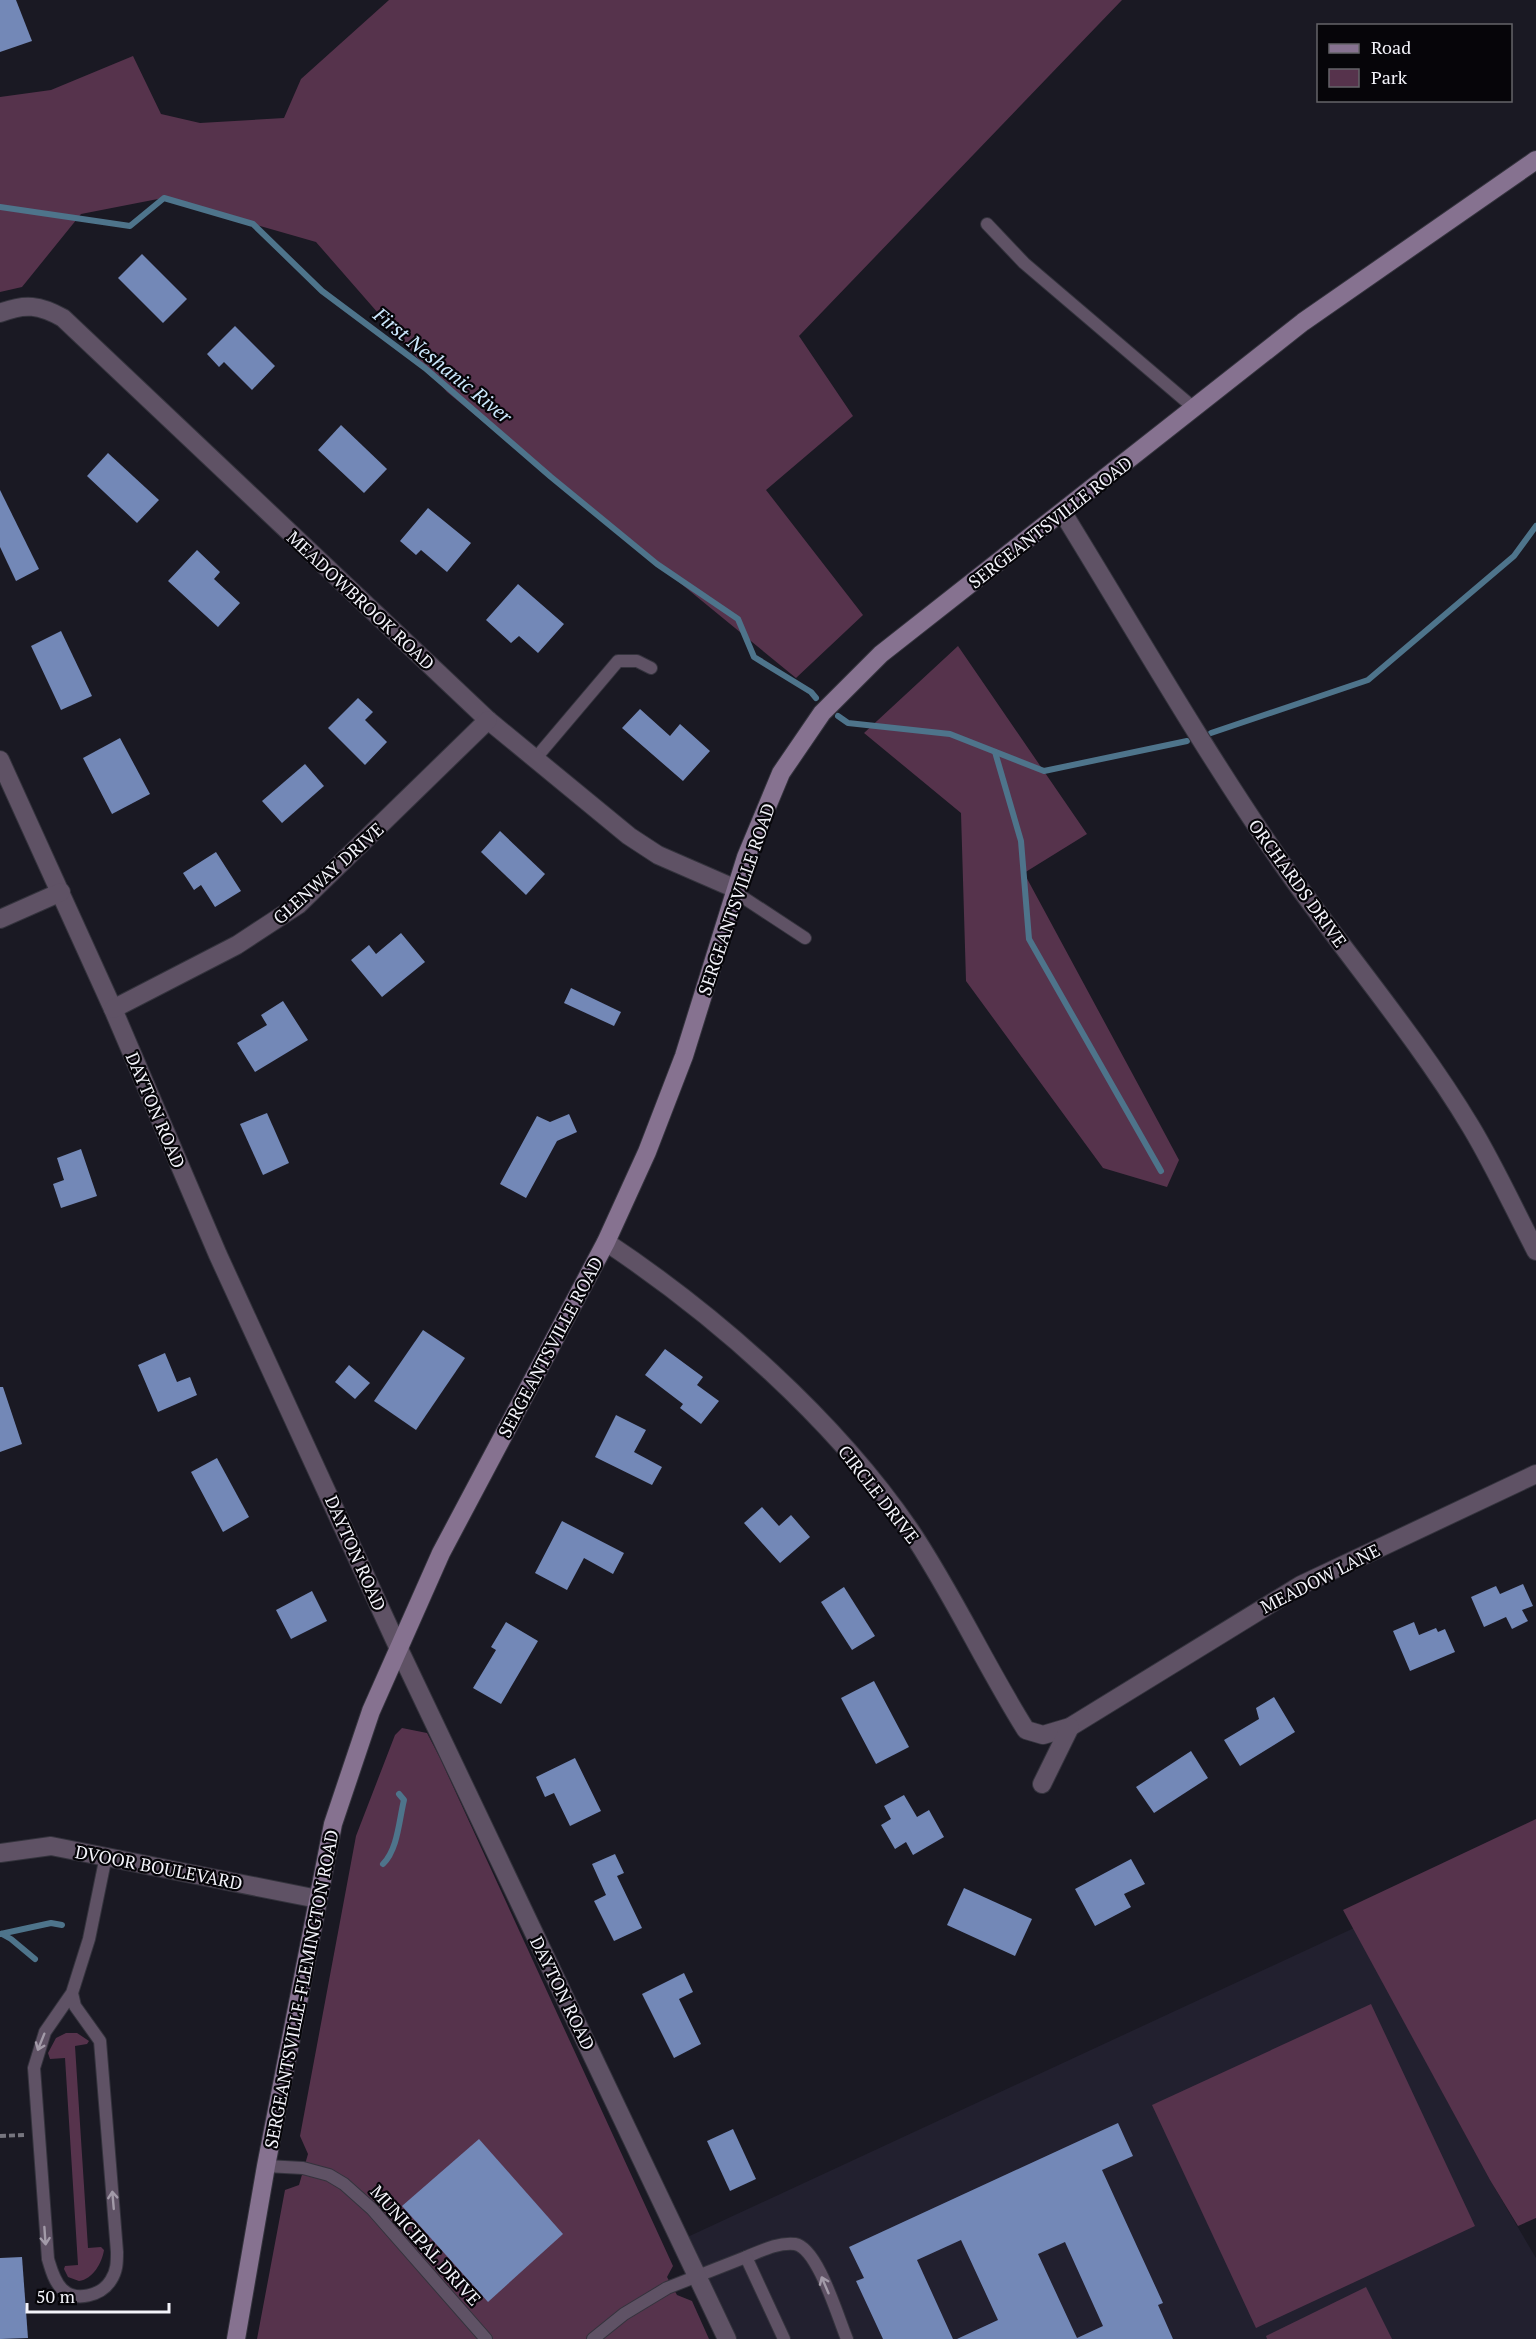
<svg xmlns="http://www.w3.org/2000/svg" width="1536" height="2339" font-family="'PT Serif',serif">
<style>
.built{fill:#22202f}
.green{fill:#56334c}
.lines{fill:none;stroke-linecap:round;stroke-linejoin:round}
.stream{stroke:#4e748b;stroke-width:6}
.building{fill:#7388b7;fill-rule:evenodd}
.lane-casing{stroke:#34333d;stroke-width:14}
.street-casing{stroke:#34333d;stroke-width:20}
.secondary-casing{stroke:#34333d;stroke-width:20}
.path{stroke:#76757e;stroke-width:4;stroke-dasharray:6 3;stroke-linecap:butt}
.lane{stroke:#5f5265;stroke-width:12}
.street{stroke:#5f5265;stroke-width:18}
.secondary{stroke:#867290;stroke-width:18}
.oneway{stroke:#a29aa8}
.labels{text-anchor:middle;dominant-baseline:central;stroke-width:4.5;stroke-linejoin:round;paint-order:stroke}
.street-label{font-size:18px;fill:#f3f3fa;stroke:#060509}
.water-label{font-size:20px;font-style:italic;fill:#cbe7fc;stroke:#060509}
</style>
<rect width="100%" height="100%" fill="#1a1923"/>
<polygon class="built" points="1354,1928 1490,2180 1536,2258 1536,2339 727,2339 681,2240"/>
<g class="green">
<polygon points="389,0 1122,0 799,336 853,416 766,490 863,615 796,678 447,392 316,242 163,198 81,214 22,287 0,292 0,97 51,90 133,56 161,114 200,123 284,118 301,79"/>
<polygon points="958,646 1087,834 1024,873 1179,1160 1167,1187 1103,1168 966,981 961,813 864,733"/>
<polygon points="402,1728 427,1733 440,1758 673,2266 667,2277 677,2295 692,2301 709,2339 257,2339 285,2190 299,2185 308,2154 300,2136 356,1836 395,1735"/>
<polygon points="1536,1819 1536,2218 1518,2226 1490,2180 1343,1910"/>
<polygon points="1371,2004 1475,2226 1256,2328 1152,2105"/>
<path d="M66 2033H77L89 2041 87 2044 75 2046 88 2248 101 2247 104 2250C102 2263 93 2279 79 2281L68 2277 64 2269 65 2266 78 2265 65 2058 50 2059 48 2053 56 2038Z"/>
<polygon points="1366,2287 1392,2339 1267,2339 1266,2336"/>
</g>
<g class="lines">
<g class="stream">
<polyline points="0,207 130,226 164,198 253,224 322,291 425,368 551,477 657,564 738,619 754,657 811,692 816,698"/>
<polyline points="838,716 848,723 950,734 1044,771 1187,741"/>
<polyline points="1211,733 1368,680 1514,556 1536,526"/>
<polyline points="995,752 1021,841 1029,939 1161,1171"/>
<path d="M383 1864C398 1849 399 1820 404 1800L399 1794"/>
<polyline points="0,1934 51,1923 62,1925"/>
<polyline points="2,1934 11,1939 35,1959"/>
</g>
</g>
<g class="building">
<polygon points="0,0 16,0 32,41 0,52"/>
<polygon points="142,254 187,299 163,323 118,278"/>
<polygon points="235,326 275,366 252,390 224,362 219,367 207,354"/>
<polygon points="341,425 387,469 364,493 318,450"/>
<polygon points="108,453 159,500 137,523 87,476"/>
<polygon points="0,490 39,569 16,581 0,547"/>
<polygon points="428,508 471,543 447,572 421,550 416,555 400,541"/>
<polygon points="197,550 220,572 214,579 240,603 218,627 168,581"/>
<polygon points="518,584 564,624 538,653 519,636 511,643 486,620"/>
<polygon points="61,631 92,696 61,710 31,646"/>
<polygon points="358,698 373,712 365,720 387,742 365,765 328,728"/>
<polygon points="640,709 670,736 680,724 710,751 683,781 622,728"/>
<polygon points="120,738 150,794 112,814 83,758"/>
<polygon points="305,764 324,786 282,823 262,801"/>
<polygon points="500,831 545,874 526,895 481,852"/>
<polygon points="216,852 241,891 215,907 201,885 194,890 183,873"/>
<polygon points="401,933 425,962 382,997 351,960 369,945 376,954"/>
<polygon points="571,988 621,1012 614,1026 564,1003"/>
<polygon points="283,1001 308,1040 255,1072 237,1043 267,1025 261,1015"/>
<polygon points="267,1113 289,1163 263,1175 240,1124"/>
<polygon points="569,1114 577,1132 557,1141 526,1198 500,1184 537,1116 550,1122"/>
<polygon points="81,1149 97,1196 61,1208 53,1184 64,1180 57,1158"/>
<polygon points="423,1330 465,1358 416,1430 374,1401"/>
<polygon points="665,1349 703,1377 697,1385 719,1401 701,1424 680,1408 683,1404 645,1375"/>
<polygon points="165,1353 177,1382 190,1377 197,1395 158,1412 138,1365"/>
<polygon points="349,1365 370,1383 355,1399 335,1382"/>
<polygon points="0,1387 3,1387 22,1444 0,1452"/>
<polygon points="616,1415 646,1430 634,1452 662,1467 652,1485 595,1457"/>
<polygon points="217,1458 249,1517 223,1532 191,1472"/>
<polygon points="762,1507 779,1526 791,1515 810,1537 780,1563 744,1523"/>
<polygon points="562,1521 624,1553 613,1574 584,1558 567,1590 535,1573"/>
<polygon points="1523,1584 1533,1606 1522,1610 1528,1621 1512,1629 1506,1617 1484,1627 1471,1597 1496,1586 1500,1594"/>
<polygon points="844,1587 875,1636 852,1650 821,1602"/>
<polygon points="312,1591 327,1621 291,1639 276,1610"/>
<polygon points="506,1622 538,1641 501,1704 473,1688 496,1650 491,1647"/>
<polygon points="1414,1622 1419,1635 1436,1628 1438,1632 1445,1629 1455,1652 1410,1671 1393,1631"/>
<polygon points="874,1681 909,1747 876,1764 841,1698"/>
<polygon points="1274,1697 1295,1732 1240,1766 1224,1740 1259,1719 1256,1708"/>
<polygon points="1191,1751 1208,1778 1154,1813 1136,1787"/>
<polygon points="575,1758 601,1811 570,1826 554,1793 545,1797 536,1777"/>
<polygon points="904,1795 917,1817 929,1810 944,1837 913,1855 906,1842 895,1849 881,1825 891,1819 884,1806"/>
<polygon points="615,1854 624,1873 617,1876 642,1928 614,1941 594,1901 606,1895 592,1864"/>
<polygon points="1131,1859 1145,1884 1124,1894 1131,1907 1095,1926 1075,1889"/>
<polygon points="964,1888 1032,1919 1015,1956 947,1925"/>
<polygon points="684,1973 693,1992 679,1999 701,2044 674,2058 642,1994"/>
<path d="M1118 2123 1133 2156 1102 2170 1163 2303 1158 2305 1173 2339H957L998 2320 961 2240 917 2260 953 2339H883L856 2281 864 2278 849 2247ZM1065 2242 1103 2326 1077 2338 1038 2254Z"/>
<polygon points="733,2129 756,2179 730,2191 707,2141"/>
<polygon points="479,2139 563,2234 488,2302 402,2206"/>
<polygon points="22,2257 28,2338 0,2339 0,2258"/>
</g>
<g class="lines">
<defs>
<g id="lane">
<polyline points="987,224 1024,263 1194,408"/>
<polyline points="535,759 618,661 637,661 651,668"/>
<polyline points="735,892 805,938"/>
<path d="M72 1993 75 2006 100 2041 117 2252C117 2262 117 2271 111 2280 102 2295 76 2303 62 2289 54 2281 51 2269 48 2259L34 2068 45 2032 72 1993 89 1939 106 1856"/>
<polyline points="266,2166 303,2168 329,2175 344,2184 372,2209 486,2339"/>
<path d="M746 2257C761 2251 778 2242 795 2244 818 2248 838 2318 847 2339"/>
<polyline points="593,2339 624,2314 667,2288 746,2257 784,2339"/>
</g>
<g id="street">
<path d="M0 313C25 303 40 305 63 318L488 720 629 836 658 855 736 889"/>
<path d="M1063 513C1135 630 1203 749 1281 862 1343 951 1415 1034 1471 1127 1495 1167 1514 1209 1536 1251"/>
<polyline points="0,760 113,1009 218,1255 398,1647 727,2339"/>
<polyline points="0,919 61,892"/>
<polyline points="113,1009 237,945 298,905 488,720"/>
<path d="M606 1242C717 1316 834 1419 910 1530 953 1594 985 1665 1026 1730L1043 1735 1070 1727 1301 1585 1536 1474"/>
<polyline points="1042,1784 1070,1727"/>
<polyline points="0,1853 51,1846 318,1899"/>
</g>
<polyline id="secondary" points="236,2339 266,2166 333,1824 371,1711 441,1553 606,1242 647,1152 684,1056 746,857 781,773 822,713 881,654 1303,322 1536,160"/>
</defs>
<use href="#lane" class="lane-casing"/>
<use href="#street" class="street-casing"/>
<use href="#secondary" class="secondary-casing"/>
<polyline class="path" points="0,2136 24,2135"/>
<use href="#lane" class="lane"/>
<use href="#street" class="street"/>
<use href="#secondary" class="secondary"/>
</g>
<defs><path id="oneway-shaft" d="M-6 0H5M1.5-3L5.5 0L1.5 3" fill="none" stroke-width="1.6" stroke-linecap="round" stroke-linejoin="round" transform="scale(1.5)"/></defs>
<g class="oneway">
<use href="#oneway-shaft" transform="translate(41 2042) rotate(112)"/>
<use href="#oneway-shaft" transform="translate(113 2200) rotate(-95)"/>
<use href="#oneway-shaft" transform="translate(45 2236) rotate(86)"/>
<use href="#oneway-shaft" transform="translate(825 2285) rotate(-113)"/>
</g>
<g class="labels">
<g class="street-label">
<text transform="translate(1050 522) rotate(-38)">SERGEANTSVILLE ROAD</text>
<text transform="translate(361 600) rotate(43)">MEADOWBROOK ROAD</text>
<text transform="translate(328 873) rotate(-42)">GLENWAY DRIVE</text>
<text transform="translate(1298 883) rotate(54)">ORCHARDS DRIVE</text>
<text transform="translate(736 899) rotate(-71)">SERGEANTSVILLE ROAD</text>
<text transform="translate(156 1110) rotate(67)">DAYTON ROAD</text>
<text transform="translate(550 1347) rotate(-62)">SERGEANTSVILLE ROAD</text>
<text transform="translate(879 1494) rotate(52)">CIRCLE DRIVE</text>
<text transform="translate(356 1553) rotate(66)">DAYTON ROAD</text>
<text transform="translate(1320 1578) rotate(-27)">MEADOW LANE</text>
<text transform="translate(159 1867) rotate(11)">DVOOR BOULEVARD</text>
<text transform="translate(301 1989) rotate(-79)">SERGEANTSVILLE-FLEMINGTON ROAD</text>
<text transform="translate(563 1993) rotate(64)">DAYTON ROAD</text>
<text transform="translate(426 2245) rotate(48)">MUNICIPAL DRIVE</text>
</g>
<g class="water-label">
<text transform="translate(443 365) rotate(39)">First Neshanic River</text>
</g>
</g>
<rect x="1317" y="24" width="195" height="78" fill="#060509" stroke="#656469" stroke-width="1.5"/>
<rect x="1329" y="44" width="30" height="9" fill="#867290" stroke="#656469" stroke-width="1.5"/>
<text x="1371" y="54" font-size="18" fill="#f3f3fa">Road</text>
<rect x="1329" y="69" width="30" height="18" fill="#56334c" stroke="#656469" stroke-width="1.5"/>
<text x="1371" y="84" font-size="18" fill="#f3f3fa">Park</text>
<path d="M27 2303v9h142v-9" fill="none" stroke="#f3f3fa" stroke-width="3"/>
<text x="36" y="2303" font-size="18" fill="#f3f3fa" stroke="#060509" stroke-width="4.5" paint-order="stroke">50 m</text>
</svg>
